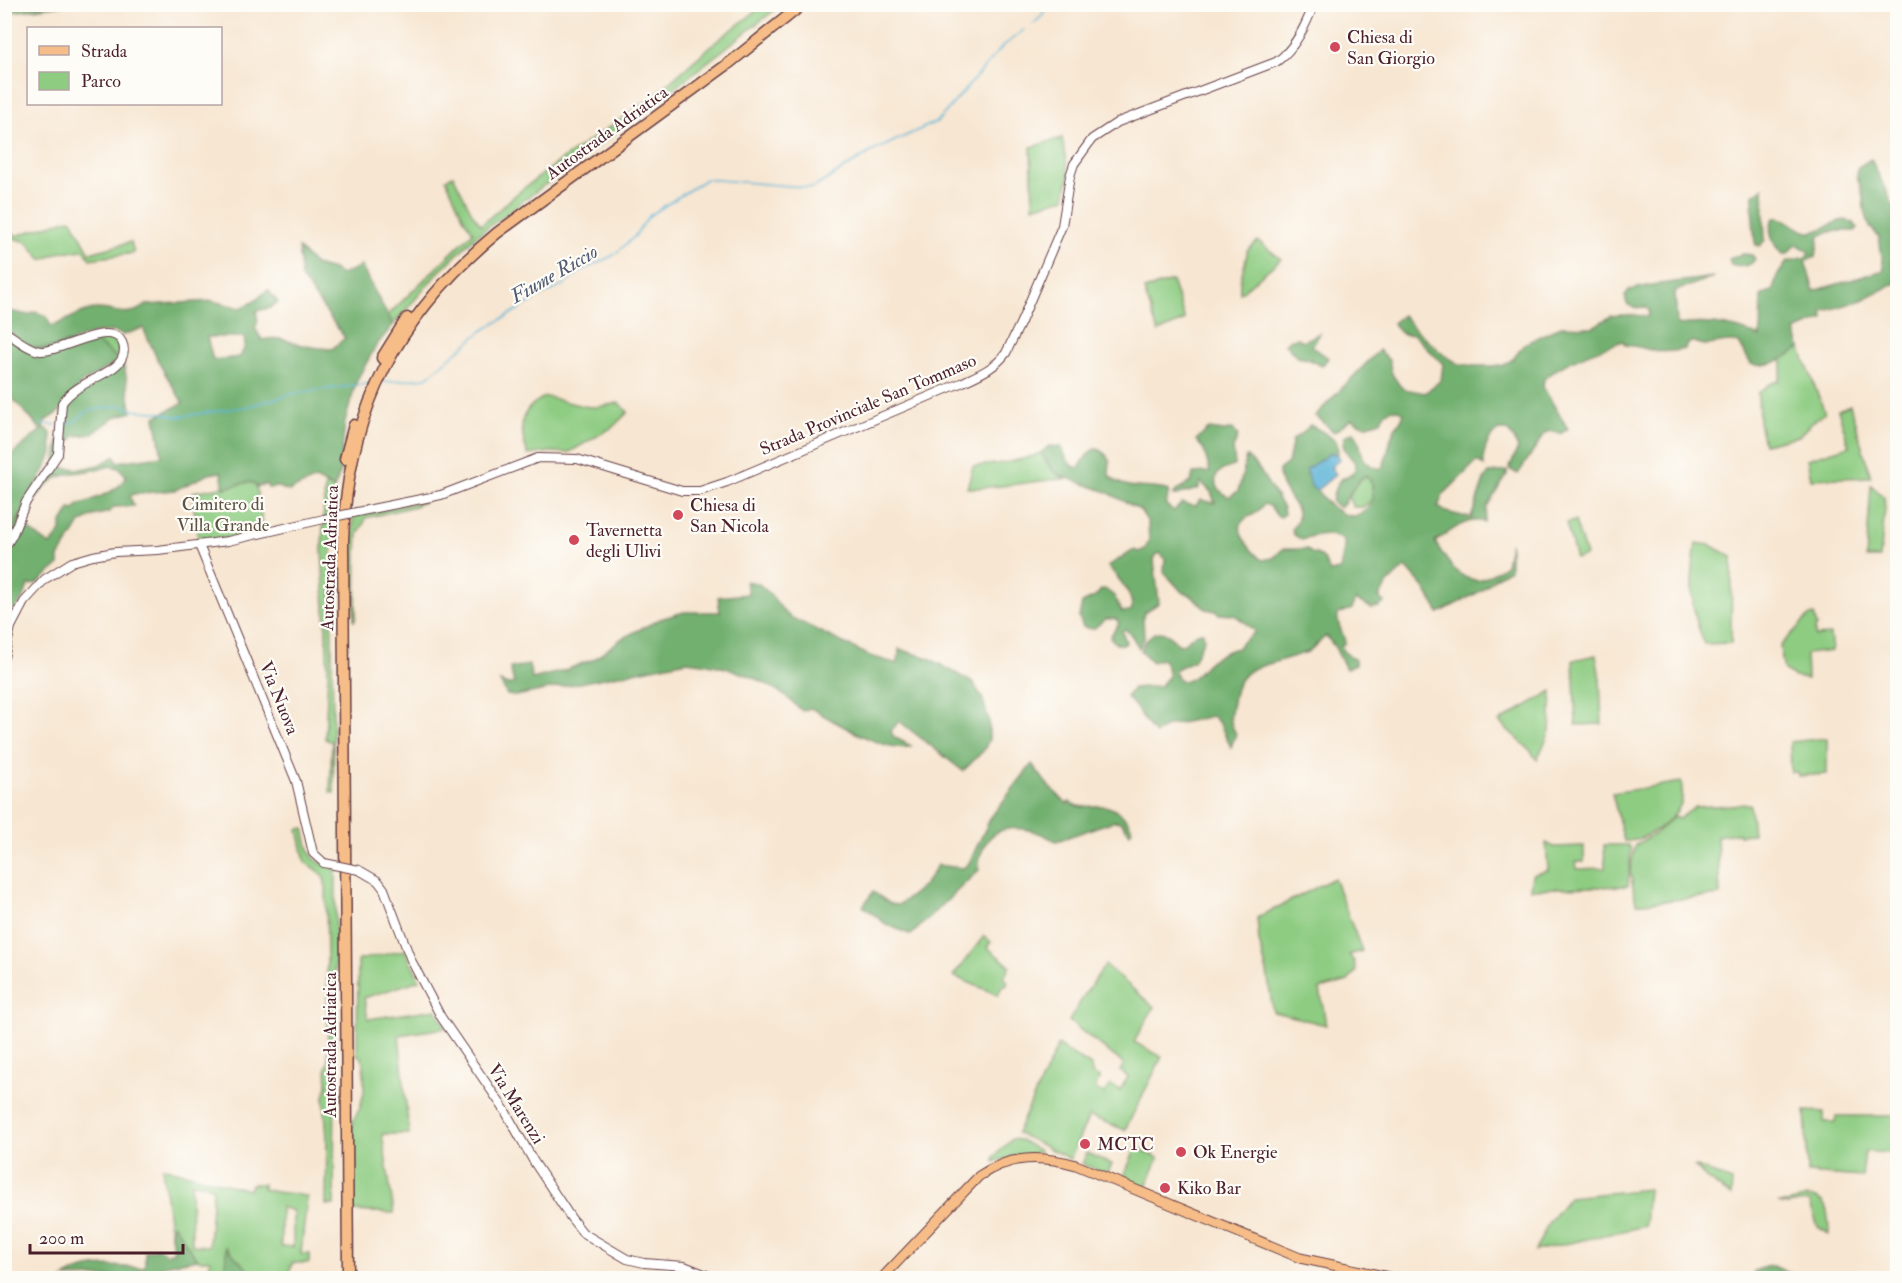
<svg xmlns="http://www.w3.org/2000/svg" width="1902" height="1283" font-family="'IM FELL Double Pica',serif">
<style>
.green{fill:#8ecc82;stroke:#6c7656;stroke-width:1.5;fill-rule:evenodd}
.forest{fill:#72b070;stroke:#5e684e;stroke-width:1.5;fill-rule:evenodd}
.water{fill:#5ab3d7;stroke:#526981;stroke-width:1.5}
.lines{fill:none;stroke-linecap:round;stroke-linejoin:round}
.stream{stroke:#5ab3d7;stroke-width:1.5}
.minor-casing{stroke:#643d44;stroke-width:10}
.major-casing{stroke:#643d44;stroke-width:11}
.highway-casing{stroke:#643d44;stroke-width:13}
.minor{stroke:#fff;stroke-width:8}
.major{stroke:#f7bd88;stroke-width:9}
.highway{stroke:#f7bd88;stroke-width:10}
.minor-bridge-casing{stroke:#643d44;stroke-width:10;stroke-linecap:butt}
.minor-bridge{stroke:#fff;stroke-width:8}
.poi-dot{fill:#d1495b;stroke:#fdfcf7;stroke-width:2}
.labels{text-anchor:middle;dominant-baseline:central;stroke-width:4.5;stroke-linejoin:round;paint-order:stroke}
.poi-label{font-size:18px;fill:#4a1f2b;stroke:#fdfcf7;text-anchor:start}
.street-label{font-size:18px;fill:#4a1f2b;stroke:#fdfcf7}
.park-label{font-size:18px;fill:#5e5345;stroke:#fdfcf7}
.water-label{font-size:20px;font-style:italic;fill:#505a70;stroke:#fdfcf7}
</style>
<rect width="100%" height="100%" fill="#fdfcf7"/>
<filter id="ink" filterUnits="userSpaceOnUse"><feTurbulence type="fractalNoise" baseFrequency=".0167" numOctaves="2"/><feDisplacementMap in="SourceGraphic" scale="12" xChannelSelector="R" yChannelSelector="G"/><feConvolveMatrix kernelMatrix="1 2 1 2 8 2 1 2 1" color-interpolation-filters="sRGB"/></filter>
<filter id="wash" filterUnits="userSpaceOnUse"><feTurbulence type="fractalNoise" baseFrequency=".008" numOctaves="4" result="noise"/><feDisplacementMap in="SourceGraphic" scale="24" xChannelSelector="R" yChannelSelector="G"/><feGaussianBlur stdDeviation="1.35" result="paint"/><feColorMatrix in="noise" values="0 0 0 0 0 0 0 0 0 0 0 0 0 0 0 0 0 1.4 0 .05"/><feComposite in="paint" operator="in"/></filter>
<g filter="url(#wash)">
<rect width="100%" height="100%" fill="#f7e6d1"/>
<g class="green">
<polygon points="764,5 781,5 660,99 475,237 437,274 393,325 388,315 473,232 464,219 446,179 453,175 472,213 481,225 520,191 564,158 653,97 713,44"/>
<polygon points="1062,138 1069,176 1065,198 1033,207 1031,147"/>
<polygon points="69,219 72,220 90,253 131,242 134,253 90,259 84,250 61,252 42,260 27,242 9,237 5,232 5,221 13,235 18,235"/>
<path d="M1258 241 1281 259 1240 293C1238 274 1247 266 1247 251Z"/>
<polygon points="1172,281 1185,320 1158,332 1144,290"/>
<path d="M105 337C117 339 121 346 117 358L93 339Z"/>
<polygon points="1800,347 1825,413 1811,423 1799,436 1764,444 1759,422 1758,393 1770,384 1779,381 1782,370 1782,358 1791,354"/>
<path d="M545 397C561 399 578 407 594 407 602 407 611 404 619 403L628 412 613 427 568 453 551 452 528 455C519 429 517 410 545 397Z"/>
<polygon points="1850,405 1871,477 1811,479 1807,459 1849,446 1838,410"/>
<path d="M1041 453 1054 472 1066 479C1032 480 1000 489 967 488L973 466C997 464 1019 462 1041 453Z"/>
<path d="M1366 475 1372 484 1373 499 1363 507H1353L1349 499C1351 488 1358 481 1366 475Z"/>
<polygon points="249,482 256,484 264,531 199,544 192,492"/>
<polygon points="325,485 334,489 331,582 334,793 330,792 332,742 325,739 328,672 322,548"/>
<polygon points="1871,485 1884,497 1885,509 1880,558 1866,558"/>
<polygon points="430,499 415,506 365,518 365,521 358,534 357,550 356,616 354,622 353,516"/>
<polygon points="1575,521 1586,556 1576,559 1566,523"/>
<path d="M1696 543 1710 545 1732 557 1731 643 1704 644C1689 604 1690 585 1696 543Z"/>
<polygon points="1814,615 1817,626 1815,629 1815,636 1830,635 1832,651 1806,654 1807,679 1795,677 1784,671 1780,646 1808,617"/>
<polygon points="1596,655 1600,679 1602,724 1576,725 1573,660"/>
<polygon points="1552,691 1550,731 1537,760 1531,751 1499,722"/>
<polygon points="1827,738 1827,774 1798,776 1797,772 1791,772 1790,742"/>
<path d="M1681 782C1682 790 1684 799 1680 806 1672 822 1642 843 1624 841L1612 793Z"/>
<polygon points="1750,804 1753,834 1739,835 1739,833 1717,836 1720,895 1636,904 1630,871 1635,845 1653,835 1675,816 1679,819 1695,807"/>
<path d="M304 828C310 855 308 860 336 869L334 1205H326L327 1138 324 1097 327 1085 326 1068 328 1062V1038L326 887 323 875 305 862 298 829Z"/>
<polygon points="1546,843 1554,847 1584,846 1584,862 1576,862 1577,869 1605,868 1604,845 1628,845 1631,849 1628,886 1530,889 1532,875 1548,870"/>
<polygon points="1334,878 1362,951 1349,955 1354,961 1356,971 1348,981 1320,989 1326,1025 1273,1012 1267,972 1259,941 1257,918"/>
<polygon points="984,936 991,942 987,947 1010,966 1004,977 1008,982 1006,986 1003,985 998,995 953,976"/>
<polygon points="405,950 420,980 364,998 368,1019 436,1009 446,1028 399,1035 409,1134 382,1134 394,1213 352,1211 352,1122 360,1108 364,1092 364,1074 362,1057 357,1055 358,960"/>
<polygon points="1105,965 1154,1007 1134,1042 1162,1057 1125,1130 1089,1116 1070,1159 1017,1133 1058,1045 1091,1066 1092,1074 1100,1078 1095,1088 1104,1094 1110,1085 1120,1090 1128,1077 1120,1071 1124,1064 1069,1021 1085,994"/>
<polygon points="1805,1111 1824,1112 1824,1122 1835,1122 1836,1116 1897,1116 1897,1154 1865,1151 1862,1177 1808,1173"/>
<polygon points="1012,1139 1021,1140 1040,1151 1039,1153 1018,1155 994,1162 994,1157"/>
<polygon points="1136,1147 1159,1158 1144,1190 1122,1181"/>
<polygon points="1087,1153 1112,1164 1107,1174 1082,1164"/>
<polygon points="1694,1166 1732,1181 1731,1196 1706,1178"/>
<path d="M162 1167 249 1190 251 1184H263V1189C278 1194 292 1192 307 1197L301 1254H309V1263H292L288 1278H256L226 1248 225 1278H208L210 1260H199C187 1251 184 1236 173 1225L171 1236ZM191 1183 205 1184 213 1188 209 1246 192 1245ZM281 1207 293 1211V1247L281 1246Z"/>
<polygon points="1648,1189 1645,1226 1535,1251 1549,1222 1569,1197"/>
<path d="M1807 1197C1830 1196 1828 1217 1829 1234L1818 1227 1809 1201 1788 1205 1778 1203H1787Z"/>
</g>
<g class="forest">
<polygon points="4,5 5,4 62,5 5,13"/>
<path d="M1871 159 1897 214V284H1893L1862 300 1822 312 1824 319 1795 331 1800 347 1799 349C1786 358 1767 369 1751 364L1739 343C1723 338 1709 351 1693 341L1686 345 1685 349C1656 356 1650 347 1625 345L1623 341C1595 351 1566 360 1544 379L1543 387 1568 429 1560 434 1551 431 1546 432 1518 474 1509 469 1518 448 1514 439 1507 430H1498C1486 441 1483 451 1484 466L1477 461 1443 495 1438 507 1446 512 1471 518 1484 480 1489 473 1507 471V475L1487 507 1484 522C1466 516 1449 533 1435 542 1443 555 1457 580 1476 580 1486 580 1498 570 1506 565L1510 543V569L1495 578 1481 591 1439 613 1422 585 1406 567C1394 575 1386 585 1379 597L1385 602 1379 607 1371 608 1356 600 1352 609 1338 614C1336 625 1344 633 1345 643L1341 646 1343 651 1355 660V665L1346 669 1334 646 1326 636 1308 652 1252 669C1239 677 1235 687 1233 702 1230 717 1228 719 1236 734L1231 747 1220 724 1212 716 1167 726 1155 734C1143 722 1138 706 1126 697L1133 688 1160 686 1169 676 1166 664 1162 659 1152 662 1141 651C1144 640 1155 626 1168 635 1173 638 1174 642 1180 645 1190 642 1192 632 1203 632L1204 640 1193 661 1174 670C1183 698 1203 665 1211 660 1220 655 1229 649 1238 648L1241 643 1255 632 1243 621 1234 615 1219 614 1216 611 1206 609 1189 594 1182 592 1164 572 1165 559 1160 553 1156 555 1154 560 1159 603 1144 613 1143 618 1144 638 1139 648 1132 636 1125 629 1122 631 1126 642 1125 644H1116L1110 637 1119 623 1116 619H1106L1093 629 1083 627 1079 617 1082 603 1095 597 1101 590 1105 589 1114 596 1122 612 1130 611 1132 609C1133 593 1118 578 1108 566L1134 550 1139 552 1145 549 1149 541 1148 522 1140 510 1107 492 1059 475 1052 470 1041 453 1049 446 1061 447C1066 456 1067 466 1079 468 1088 452 1097 438 1110 461L1109 475C1125 493 1149 484 1169 491L1166 505 1174 511 1182 503 1195 506 1201 500 1215 503 1211 492 1201 482 1198 489 1173 496 1176 491 1191 482 1193 473 1210 472 1204 450 1196 440 1209 429 1225 431 1233 429 1238 436 1233 449 1235 465C1231 468 1226 468 1221 471 1209 479 1219 492 1229 497L1238 491C1242 479 1244 468 1246 456L1259 469 1283 508 1284 514 1281 517 1277 516 1270 506 1264 504C1261 507 1258 512 1254 514 1249 518 1250 515 1245 519 1231 530 1253 553 1262 560L1273 558 1283 549H1307L1311 553C1323 554 1325 562 1330 572L1340 570C1341 565 1345 544 1344 541 1331 532 1317 533 1302 540L1293 534 1292 529C1293 526 1296 524 1297 521 1304 505 1277 493 1279 470L1288 463 1293 439 1303 433 1310 425 1327 434 1337 443 1338 455 1331 453 1308 469 1314 489 1317 490C1325 503 1349 526 1364 511 1368 508 1370 503 1373 499L1372 484 1366 475C1353 483 1350 497 1340 508L1332 502C1333 494 1335 486 1340 480 1345 476 1354 476 1355 469 1359 457 1337 454 1345 436L1354 432C1366 448 1354 462 1381 469 1389 458 1388 442 1394 430 1398 423 1402 421 1404 413 1393 406 1385 409 1381 421L1365 426 1351 419 1334 432C1327 427 1323 420 1315 416L1379 350 1389 360 1392 374 1400 386 1404 389 1425 393 1441 380 1443 364 1413 334C1401 336 1399 333 1393 323L1403 315 1414 328 1444 355 1459 364 1475 366H1502L1514 358 1524 344 1561 326 1593 327 1611 316 1618 315H1635L1648 317 1649 310 1645 307 1634 308 1627 304 1625 296 1629 290 1652 285 1714 277 1675 291 1677 325C1707 321 1733 324 1760 337L1761 296 1773 290 1777 276 1787 262 1806 257 1809 253 1808 250 1797 245 1794 246 1788 254H1782C1773 245 1766 229 1774 218 1788 216 1796 231 1809 232 1826 233 1843 208 1858 228L1855 231H1833L1819 236 1816 257 1805 261 1814 291 1884 270 1879 237 1870 227 1864 208 1862 192 1857 177 1858 167Z"/>
<polygon points="1763,187 1765,240 1760,246 1756,245 1755,242 1752,209 1754,195"/>
<path d="M298 248 315 265 333 270 341 275 361 266 393 325 376 346 357 380 345 421 340 473 334 489 316 479 289 491 278 487 268 488 266 484 256 487 255 484 249 482 224 488 221 472 209 474 175 490 133 494 130 497 134 506 114 507 109 512 93 516 80 523 59 557V565L36 584 28 585 24 597 14 611 5 592V552L27 504 55 465 63 411 68 399 122 362C129 377 127 395 132 412L115 417 92 434 74 436 66 448 64 460 59 466C79 472 99 467 115 456L117 462 162 456 155 417 183 403 160 365 143 328 123 335C92 320 57 360 27 345 19 341 11 333 5 328V310L28 315 36 312 46 316 51 326C66 323 81 309 96 309 115 308 125 320 146 305L212 301 241 308 253 302 268 290 278 302 270 308 256 311 258 321 255 328 262 340C277 335 292 343 307 346 315 348 323 348 332 349L345 338 300 276 301 273ZM207 337H244L245 346 240 357 213 360ZM110 466 119 468 126 476C121 492 92 499 77 506L74 510 70 509 61 524V532L50 545 23 525C32 503 44 479 68 474 82 471 96 471 110 466Z"/>
<path d="M1743 254 1752 255 1755 259C1751 267 1739 268 1731 265L1729 260 1732 257Z"/>
<polygon points="5,333 31,351 93,339 117,358 114,364 81,383 59,412 45,421 43,429 47,429 51,433 52,453 48,463 5,545 5,460 41,430 5,390"/>
<polygon points="1320,333 1312,346 1328,358 1322,366 1308,359 1297,357 1285,344 1289,340 1297,338 1304,341"/>
<path d="M746 581 759 584 771 595 784 612 792 618 870 656 898 664 899 649 929 658 973 683 982 697 989 721V739L984 750 963 771 899 721 891 731 894 737 911 746C887 755 832 720 811 708L802 711C772 680 729 665 687 661L516 696 507 695 500 682 508 685 514 683 510 668 529 665 532 679 563 671 594 659 621 639 660 619 684 612H720L718 597 748 594Z"/>
<path d="M1032 764 1047 784 1067 804 1069 802C1084 811 1088 804 1103 806 1115 807 1130 820 1132 830L1130 833 1121 822 1114 821 1057 841C1050 839 1045 835 1039 833 1022 827 997 824 986 843 981 852 978 859 979 870L911 935 886 924 863 906 873 892 891 904 898 905C915 894 928 884 937 865L963 868 969 863 991 817Z"/>
<path d="M173 1224C183 1235 187 1249 198 1259L165 1265 159 1270 151 1273 150 1276 64 1278C90 1262 112 1266 142 1268L145 1265V1252L158 1248 167 1254 174 1251 171 1236Z"/>
<polygon points="226,1247 256,1278 225,1278"/>
<polygon points="1773,1266 1796,1276 1811,1278 1753,1277 1754,1271 1765,1267"/>
</g>
<path class="water" d="M1331 453 1338 455 1340 459 1331 467 1336 474 1317 490C1309 488 1307 477 1307 469Z"/>
<g class="lines">
<g class="stream">
<polyline points="1033,24 1039,19 1050,4"/>
<polyline points="384,382 426,378 482,331 541,296 564,285 581,271 614,255 634,237 649,216 706,179 813,188 871,152 938,121 1003,46 1024,30"/>
<polyline points="42,424 56,425"/>
<polyline points="64,425 73,422 88,411 121,405 132,410 163,413 177,417 245,407 296,393 374,383"/>
</g>
</g>
</g>
<g filter="url(#ink)">
<g class="lines">
<defs>
<g id="minor">
<path d="M4 331C15 338 28 349 40 351 61 353 110 319 122 342 125 348 124 355 121 360 112 375 76 382 62 403L58 454 26 502 12 536 4 549"/>
<path d="M357 512 441 495 538 458 577 459 682 491H700L727 482 963 382C980 374 995 368 1006 353L1021 322 1062 226 1070 176 1074 164 1092 139 1118 122 1276 62C1295 49 1306 25 1314 4"/>
<polyline points="199,545 296,781 313,853 324,863"/>
<polyline points="4,657 11,627 24,602 45,579 72,562 93,556 115,552 158,550 228,541 324,519"/>
<polyline points="359,870 378,881 384,889 411,960 441,1017 504,1109 534,1162 571,1218 583,1233 627,1259 644,1263 684,1266 714,1278"/>
</g>
<path id="major" d="M882 1278 979 1176C1010 1155 1041 1155 1076 1165L1300 1258 1393 1278"/>
<g id="highway">
<polyline points="382,358 407,318"/>
<polyline points="345,459 354,425"/>
<path d="M348 1278 343 541C347 411 397 316 497 233L728 64 803 4"/>
</g>
</defs>
<use href="#minor" class="minor-casing"/>
<use href="#major" class="major-casing"/>
<use href="#highway" class="highway-casing"/>
<use href="#minor" class="minor"/>
<use href="#major" class="major"/>
<use href="#highway" class="highway"/>
<defs>
<g id="minor-bridge">
<polyline points="324,519 357,512"/>
<polyline points="324,863 359,870"/>
</g>
</defs>
<use href="#minor-bridge" class="minor-bridge-casing"/>
<use href="#minor-bridge" class="minor-bridge"/>
</g>
</g>
<g class="poi-dot">
<circle cx="1335" cy="47" r="6"/>
<circle cx="678" cy="515" r="6"/>
<circle cx="574" cy="540" r="6"/>
<circle cx="1085" cy="1144" r="6"/>
<circle cx="1181" cy="1152" r="6"/>
<circle cx="1165" cy="1188" r="6"/>
</g>
<g class="labels">
<g class="poi-label">
<text x="1347" y="37">Chiesa di<tspan x="1347" dy="21">San Giorgio</tspan></text>
<text x="690" y="505">Chiesa di<tspan x="690" dy="21">San Nicola</tspan></text>
<text x="586" y="530">Tavernetta<tspan x="586" dy="21">degli Ulivi</tspan></text>
<text x="1097" y="1144">MCTC</text>
<text x="1193" y="1152">Ok Energie</text>
<text x="1177" y="1188">Kiko Bar</text>
</g>
<g class="street-label">
<text transform="translate(607 133) rotate(-36)">Autostrada Adriatica</text>
<text transform="translate(868 405) rotate(-23)">Strada Provinciale San Tommaso</text>
<text transform="translate(330 558) rotate(-88)">Autostrada Adriatica</text>
<text transform="translate(279 698) rotate(68)">Via Nuova</text>
<text transform="translate(330 1045) rotate(-90)">Autostrada Adriatica</text>
<text transform="translate(516 1104) rotate(58)">Via Marenzi</text>
</g>
<g class="park-label">
<text x="223" y="504">Cimitero di<tspan x="223" dy="21">Villa Grande</tspan></text>
</g>
<g class="water-label">
<text transform="translate(554 274) rotate(-30)">Fiume Riccio</text>
</g>
</g>
<rect width="1902" height="1283" fill="none" stroke="#fdfcf7" stroke-width="24"/>
<rect x="27" y="27" width="195" height="78" fill="#fdfcf7" stroke="#b5a4a5" stroke-width="1.5"/>
<rect x="39" y="46" width="30" height="9" fill="#f7bd88" stroke="#b5a4a5" stroke-width="1.5"/>
<text x="81" y="57" font-size="18" fill="#4a1f2b">Strada</text>
<rect x="39" y="72" width="30" height="18" fill="#8ecc82" stroke="#b5a4a5" stroke-width="1.5"/>
<text x="81" y="87" font-size="18" fill="#4a1f2b">Parco</text>
<path d="M30 1244v9h153v-9" fill="none" stroke="#4a1f2b" stroke-width="3"/>
<text x="39" y="1244" font-size="18" fill="#4a1f2b" stroke="#fdfcf7" stroke-width="4.5" paint-order="stroke">200 m</text>
</svg>
